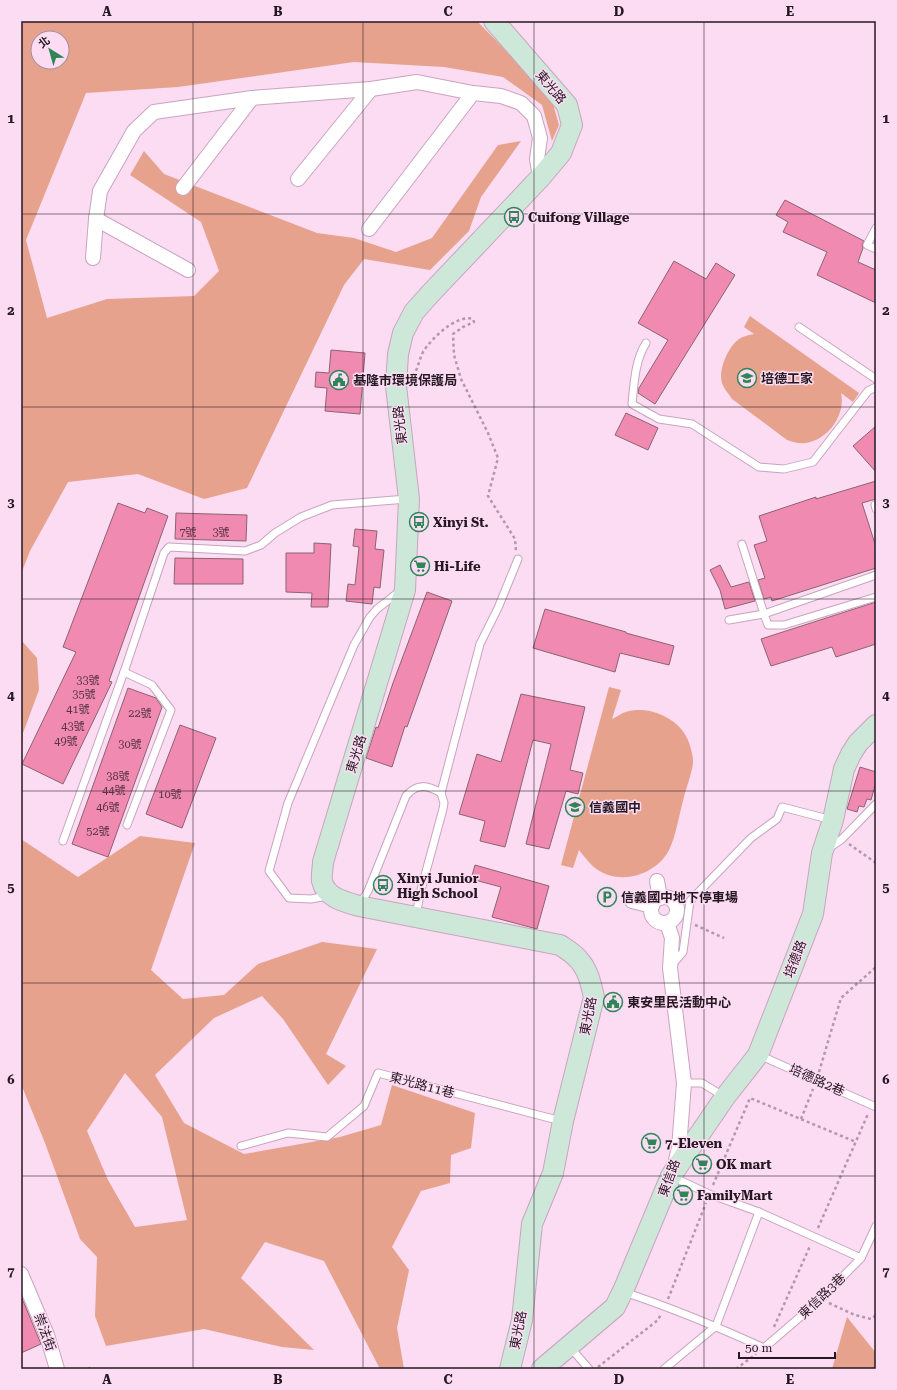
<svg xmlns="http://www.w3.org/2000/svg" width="897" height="1390" font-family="'Roboto Serif','Noto Sans TC',serif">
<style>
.green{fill:#e7a28d;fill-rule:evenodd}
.building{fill:#f08ab0;stroke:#8c6371}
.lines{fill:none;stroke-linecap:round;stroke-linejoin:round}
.lane-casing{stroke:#c9a4be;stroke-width:9}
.street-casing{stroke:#c9a4be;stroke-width:16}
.secondary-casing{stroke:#c9a4be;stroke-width:22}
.path{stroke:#b198aa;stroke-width:2.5;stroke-dasharray:3 3;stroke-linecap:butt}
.lane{stroke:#fff;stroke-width:7}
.street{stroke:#fff;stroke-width:14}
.secondary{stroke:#cde8d9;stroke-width:20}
.grid{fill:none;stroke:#261822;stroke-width:1;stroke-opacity:0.55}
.labels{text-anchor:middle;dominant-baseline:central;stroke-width:3;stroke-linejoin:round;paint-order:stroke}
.number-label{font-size:11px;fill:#583446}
.street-label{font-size:13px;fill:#261822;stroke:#fbdcf2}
.poi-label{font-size:13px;font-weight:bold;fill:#261822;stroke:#fbdcf2;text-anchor:start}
.neatline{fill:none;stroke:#261822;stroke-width:1.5}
.grid-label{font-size:13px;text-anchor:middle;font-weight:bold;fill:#261822}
</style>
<rect width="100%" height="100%" fill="#fbdcf2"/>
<g class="green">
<path d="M21 21H477L551 97 559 125 552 141 542 105 503 77 444 67 354 62 178 87 86 93 26 240 47 318 107 299 194 296 219 271 201 222 130 175 144 151 164 174 317 233 354 238 396 252 432 238 498 145 521 141 481 197 469 231 430 270 364 259 344 285 247 488 204 499 138 474 68 482 30 551 21 574ZM38 38H62V62H38Z"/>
<path d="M750 316 859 393 853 402 841 393C846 415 828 440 806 443 799 444 793 442 787 440L732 399C729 394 724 389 722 383 718 370 728 347 739 339 744 336 749 335 754 334L744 327Z"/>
<polygon points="21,640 37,658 39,690 23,733 21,762"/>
<path d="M609 687 621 690 612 719C617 717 621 713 626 712 644 706 669 714 681 729 688 736 692 750 693 760 694 768 685 791 683 801 679 815 676 835 670 848 658 874 622 886 598 870 590 865 585 857 579 850L573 868 561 865Z"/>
<path d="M140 836 195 843 151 970 183 999 224 995 258 964 322 942 377 949 326 1054 346 1066 328 1085 283 1019 262 996 214 1018 155 1075 184 1123 244 1154 340 1137 381 1125 392 1085 475 1113 471 1148 451 1155 450 1183 421 1191 392 1247 409 1270 397 1328 404 1369H380L324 1261 265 1242 241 1278 314 1350 282 1347 204 1329 106 1346 95 1316 97 1257 80 1239 45 1143 21 1084V839L78 877ZM125 1073 162 1117 187 1220 135 1227 108 1180 87 1131Z"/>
<polygon points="847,1317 876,1353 876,1369 832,1369"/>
</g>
<g class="building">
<polygon points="785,200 864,241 862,245 863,248 858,262 876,270 876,303 817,275 827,252 783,232 788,222 776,215"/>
<polygon points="674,261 706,279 716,263 735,275 655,404 638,393 639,388 668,340 638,323"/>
<polygon points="331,350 365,353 360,414 325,411 327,388 315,387 316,372 329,373"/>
<polygon points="626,413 658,428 648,450 615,435"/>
<polygon points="876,426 876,472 853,446"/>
<polygon points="876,481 876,499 862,503 876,547 876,568 772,601 771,597 764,599 758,580 765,578 754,545 767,541 759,516 816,497 816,499"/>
<polygon points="118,503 145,513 147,508 168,516 109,681 112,682 63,784 22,764 76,652 63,647"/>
<polygon points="176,513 247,515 246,541 175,539"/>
<polygon points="355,529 377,531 375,549 384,550 380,588 374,587 372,604 346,601 348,584 355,585 359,547 353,546"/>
<polygon points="314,543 331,544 328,607 311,607 312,593 286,592 286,553 314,553"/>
<polygon points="175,558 243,559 243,584 174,584"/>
<polygon points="720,565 731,587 749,582 755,601 725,609 720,590 710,570"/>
<polygon points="427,592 452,601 407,727 405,726 392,767 366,758 376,727 378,728 393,683"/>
<polygon points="876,602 876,644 836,657 832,647 771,666 761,639"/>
<polygon points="545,609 626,632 626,633 674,646 669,665 620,653 615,672 533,648"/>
<polygon points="128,688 156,698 162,707 108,857 72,844"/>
<polygon points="521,694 585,707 570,770 583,773 578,794 566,791 549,849 526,844 551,744 533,740 505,847 480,841 485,821 459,814 477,754 501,762"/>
<polygon points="180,725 216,738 182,828 146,814"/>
<polygon points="860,767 876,772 876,782 871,800 867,799 864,807 859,806 857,812 847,809"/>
<polygon points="475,865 549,886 537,929 492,917 501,887 471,879"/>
<polygon points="21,1296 41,1344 21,1353"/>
</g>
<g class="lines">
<defs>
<g id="lane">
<polyline points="876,228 867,245 876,249"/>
<polyline points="799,327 876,379"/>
<path d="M646 343C635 360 634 384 632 404L659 419 692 424 759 467 784 469 813 462 868 391 876 387"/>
<polyline points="875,505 876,509"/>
<polyline points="876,575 764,614 768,625 784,625 876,597"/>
<polyline points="729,620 764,614 742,544"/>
<polyline points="124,672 152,685 171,710 127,825"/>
<polyline points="441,793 480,644 498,608 518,559"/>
<polyline points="63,841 124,672 164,553 169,547 245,551 261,545 275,533 301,517 332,505 407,499"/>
<polyline points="829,848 842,839 876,804"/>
<polyline points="327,896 311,899 289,898 269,871 288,803 354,645 370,617 377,609 400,591"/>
<path d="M360 904 368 891 406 796C417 783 427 785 441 793L444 803 443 809 421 890 416 915"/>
<polyline points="672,965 683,952 690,901 751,838 777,819 782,807 832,820"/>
<polyline points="759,1055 876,1107"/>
<polyline points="684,1083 702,1083 723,1096"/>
<polyline points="241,1146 288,1133 327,1137 364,1106 378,1073 561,1121"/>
<polyline points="673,1177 709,1194 759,1212 861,1258 876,1226"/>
<path d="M624 1292C672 1308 718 1327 764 1348L821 1299 861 1258"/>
<polyline points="569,1346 589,1369"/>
<polyline points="664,1369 716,1326 759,1212"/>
</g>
<g id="street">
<polyline points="298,179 371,89"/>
<polyline points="183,188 252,98"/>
<polyline points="96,219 188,270"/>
<polyline points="369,229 473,93"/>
<polyline points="93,258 96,219 100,191 134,131 154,112 252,98 371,89 417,82 473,93 501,96 521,103 534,116 540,138 537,159 540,178"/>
<polyline points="657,881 660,898"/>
<circle cx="664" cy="910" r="13"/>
<polyline points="632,901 652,906"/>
<polyline points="667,923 672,938 670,968 684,1083 679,1148 675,1164"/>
<polyline points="21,1274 47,1335 57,1369"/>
</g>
<g id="secondary">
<path d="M494 21 567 105 572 125 561 153 540 178 430 294 414 312 403 333 398 354 396 386 409 499 405 590 323 862C323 868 321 875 322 881 326 898 345 902 359 906L560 945C566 949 573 953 578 959 588 969 591 984 594 997L563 1121 553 1173 532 1224 522 1320 510 1369"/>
<polyline points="542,1369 615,1307 623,1291 671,1176 725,1097 758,1055 813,914 822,853 833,820 844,769 851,754 858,743 876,725"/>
</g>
</defs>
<use href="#lane" class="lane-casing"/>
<use href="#street" class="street-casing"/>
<use href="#secondary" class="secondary-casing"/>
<g class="path">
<path d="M413 376C418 369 419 360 423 352 431 339 456 314 473 319L474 322 463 327 453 334 454 355 461 379 488 433 498 458 488 496 515 539 516 551"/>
<polyline points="849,844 876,863"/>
<polyline points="695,925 724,938"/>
<polyline points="819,1072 841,998 876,967"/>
<polyline points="801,1119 813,1089"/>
<polyline points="713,1185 750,1098 856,1142"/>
<polyline points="818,1228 868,1114"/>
<polyline points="668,1299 706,1203"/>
<polyline points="829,1303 855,1315 871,1319 876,1315"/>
<polyline points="774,1327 810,1246"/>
<polyline points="598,1367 658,1320 661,1314"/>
<polyline points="88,1369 91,1368 95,1369"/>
<polyline points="736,1369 756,1354"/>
</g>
<use href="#lane" class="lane"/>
<use href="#street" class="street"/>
<use href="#secondary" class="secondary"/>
</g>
<path class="grid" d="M193 21V1369M363 21V1369M534 21V1369M704 21V1369M21 214H876M21 407H876M21 599H876M21 791H876M21 983H876M21 1176H876"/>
<defs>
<symbol id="bus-ring" viewBox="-11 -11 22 22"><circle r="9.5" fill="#fbdcf2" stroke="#2f8558" stroke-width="1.5"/><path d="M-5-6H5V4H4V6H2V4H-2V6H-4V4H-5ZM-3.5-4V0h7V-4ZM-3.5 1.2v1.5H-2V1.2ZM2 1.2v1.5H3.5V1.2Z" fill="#2f8558"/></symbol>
<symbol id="school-ring" viewBox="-11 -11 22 22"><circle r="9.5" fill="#fbdcf2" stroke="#2f8558" stroke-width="1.5"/><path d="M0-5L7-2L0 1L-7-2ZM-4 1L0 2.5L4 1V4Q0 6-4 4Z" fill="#2f8558"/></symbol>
<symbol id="civic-ring" viewBox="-11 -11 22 22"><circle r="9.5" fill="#fbdcf2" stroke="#2f8558" stroke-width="1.5"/><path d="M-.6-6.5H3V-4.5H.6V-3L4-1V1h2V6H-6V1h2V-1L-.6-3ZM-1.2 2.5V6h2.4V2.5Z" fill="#2f8558"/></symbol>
<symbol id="supermarket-ring" viewBox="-11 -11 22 22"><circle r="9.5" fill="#fbdcf2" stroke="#2f8558" stroke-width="1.5"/><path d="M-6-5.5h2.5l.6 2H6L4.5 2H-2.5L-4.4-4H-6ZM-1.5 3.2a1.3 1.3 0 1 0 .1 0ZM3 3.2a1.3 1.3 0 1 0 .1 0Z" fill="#2f8558"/></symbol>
<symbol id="parking-ring" viewBox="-11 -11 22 22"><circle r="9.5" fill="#fbdcf2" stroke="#2f8558" stroke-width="1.5"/><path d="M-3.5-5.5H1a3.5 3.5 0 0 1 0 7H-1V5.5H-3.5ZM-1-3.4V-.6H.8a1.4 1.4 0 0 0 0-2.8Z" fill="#2f8558"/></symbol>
</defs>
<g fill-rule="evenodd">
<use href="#bus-ring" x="503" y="206" width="22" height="22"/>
<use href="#school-ring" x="736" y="367" width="22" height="22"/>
<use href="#civic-ring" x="328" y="369" width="22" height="22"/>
<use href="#bus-ring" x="408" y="511" width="22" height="22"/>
<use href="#supermarket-ring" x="409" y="555" width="22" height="22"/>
<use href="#school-ring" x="564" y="796" width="22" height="22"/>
<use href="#bus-ring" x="372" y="874" width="22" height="22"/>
<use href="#parking-ring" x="596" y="886" width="22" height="22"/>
<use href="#civic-ring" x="602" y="991" width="22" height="22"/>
<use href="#supermarket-ring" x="640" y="1132" width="22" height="22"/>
<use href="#supermarket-ring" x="691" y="1153" width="22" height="22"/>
<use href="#supermarket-ring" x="672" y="1184" width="22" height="22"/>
</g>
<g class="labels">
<g class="number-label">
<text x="188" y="532">7號</text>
<text x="221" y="532">3號</text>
<text x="88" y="680">33號</text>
<text x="84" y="694">35號</text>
<text x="78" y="709">41號</text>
<text x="140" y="713">22號</text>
<text x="73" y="726">43號</text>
<text x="66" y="741">49號</text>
<text x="130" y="744">30號</text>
<text x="118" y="776">38號</text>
<text x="114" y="790">44號</text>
<text x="170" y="794">10號</text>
<text x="108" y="807">46號</text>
<text x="98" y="831">52號</text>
</g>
<g class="street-label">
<text transform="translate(551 87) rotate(50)">東光路</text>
<text transform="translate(400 425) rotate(-97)">東光路</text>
<text transform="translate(356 754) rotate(-73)">東光路</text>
<text transform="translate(795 959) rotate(-69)">培德路</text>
<text transform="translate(588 1016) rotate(-79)">東光路</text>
<text transform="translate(817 1080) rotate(24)">培德路2巷</text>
<text transform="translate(422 1085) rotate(15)">東光路11巷</text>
<text transform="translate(669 1178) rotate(-70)">東信路</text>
<text transform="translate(822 1296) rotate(-44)">東信路3巷</text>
<text transform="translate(518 1330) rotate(-79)">東光路</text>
<text transform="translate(45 1332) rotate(70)">崇法街</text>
</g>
<g class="poi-label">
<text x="528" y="217">Cuifong Village</text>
<text x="761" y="378">培德工家</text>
<text x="353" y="380">基隆市環境保護局</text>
<text x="433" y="522">Xinyi St.</text>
<text x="434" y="566">Hi-Life</text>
<text x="589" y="807">信義國中</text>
<text x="397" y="878">Xinyi Junior<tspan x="397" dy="15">High School</tspan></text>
<text x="621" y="897">信義國中地下停車場</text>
<text x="627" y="1002">東安里民活動中心</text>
<text x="665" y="1143">7-Eleven</text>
<text x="716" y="1164">OK mart</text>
<text x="697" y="1195">FamilyMart</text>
</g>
</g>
<rect width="897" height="1390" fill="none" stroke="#fbdcf2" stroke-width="44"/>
<g transform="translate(50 50) rotate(323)"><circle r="19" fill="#fbdcf2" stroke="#a68e9f"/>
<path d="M0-3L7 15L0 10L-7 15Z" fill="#2f8558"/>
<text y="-6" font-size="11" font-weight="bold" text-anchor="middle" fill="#261822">北</text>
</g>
<path d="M739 1352v6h96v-6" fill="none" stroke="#261822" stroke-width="2"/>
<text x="745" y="1352" font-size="12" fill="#261822" stroke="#fbdcf2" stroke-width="3" paint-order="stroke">50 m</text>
<rect x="22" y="22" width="853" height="1346" class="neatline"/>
<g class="grid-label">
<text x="107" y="16">A</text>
<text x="278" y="16">B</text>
<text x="448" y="16">C</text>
<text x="619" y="16">D</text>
<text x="790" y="16">E</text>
<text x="11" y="123">1</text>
<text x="886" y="123">1</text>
<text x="11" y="315">2</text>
<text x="886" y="315">2</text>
<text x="11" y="507">3</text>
<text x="886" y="507">3</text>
<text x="11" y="700">4</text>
<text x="886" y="700">4</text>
<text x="11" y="892">5</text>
<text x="886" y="892">5</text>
<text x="11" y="1084">6</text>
<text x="886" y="1084">6</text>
<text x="11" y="1276">7</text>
<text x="886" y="1276">7</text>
<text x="107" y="1384">A</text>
<text x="278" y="1384">B</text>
<text x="448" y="1384">C</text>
<text x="619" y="1384">D</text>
<text x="790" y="1384">E</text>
</g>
</svg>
